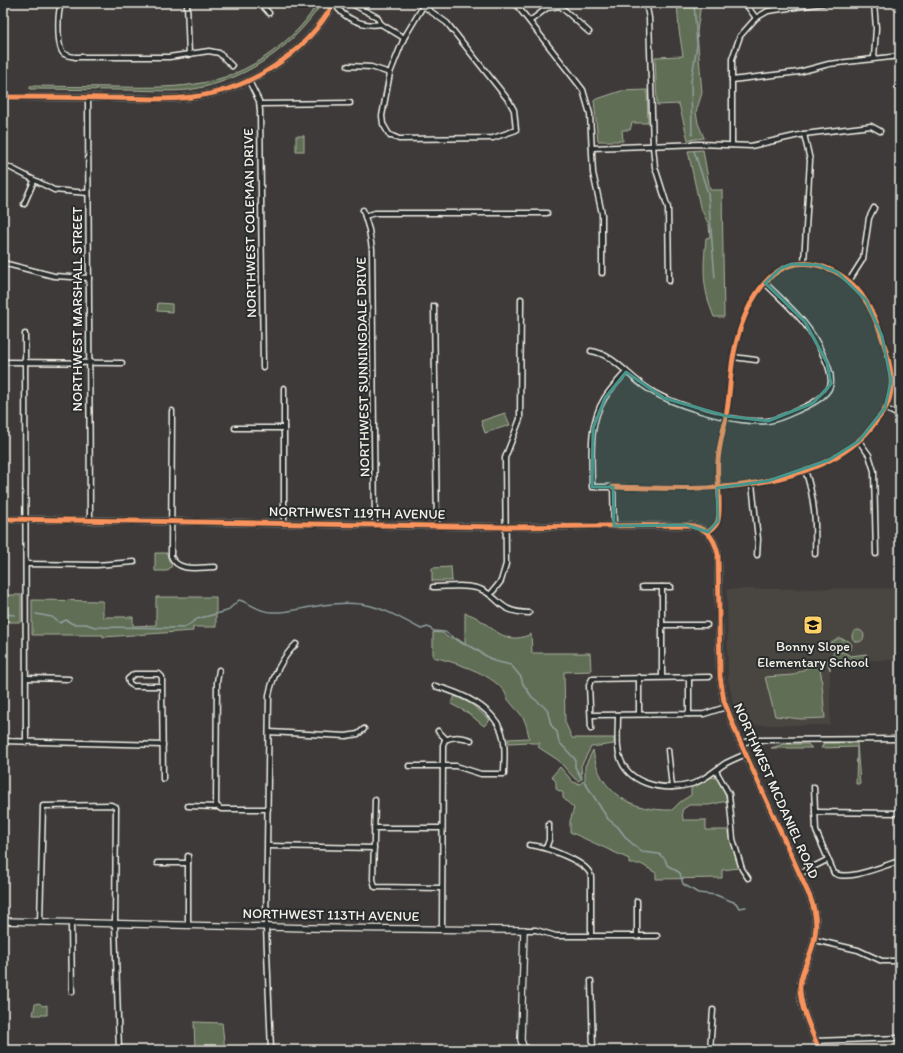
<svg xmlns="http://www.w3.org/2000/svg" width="903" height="1053" font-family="Itim,sans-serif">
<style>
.built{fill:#4a4440}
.green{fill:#606e55;stroke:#aab09e}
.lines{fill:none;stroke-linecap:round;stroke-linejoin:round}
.stream{stroke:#8fa09f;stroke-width:1.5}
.street-casing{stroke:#f4f1e8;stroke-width:7}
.secondary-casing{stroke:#f4f1e8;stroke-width:8}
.street{stroke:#2a2d2e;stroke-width:4}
.secondary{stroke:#2a2d2e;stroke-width:5.5}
.cycleway-casing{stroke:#2a2d2e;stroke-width:8}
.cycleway{stroke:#f8935d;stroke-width:5}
.marked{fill:#48958c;fill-opacity:0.2;stroke:#48958c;stroke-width:3;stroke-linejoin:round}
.labels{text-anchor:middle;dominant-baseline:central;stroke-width:4;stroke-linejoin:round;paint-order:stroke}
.street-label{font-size:14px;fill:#f4f1e8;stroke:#2a2d2e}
.poi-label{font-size:14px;fill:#f4f1e8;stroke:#2a2d2e}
</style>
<rect width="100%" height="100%" fill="#3d3a39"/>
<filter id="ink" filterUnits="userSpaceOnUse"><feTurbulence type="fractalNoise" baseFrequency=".025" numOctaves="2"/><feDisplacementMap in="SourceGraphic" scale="8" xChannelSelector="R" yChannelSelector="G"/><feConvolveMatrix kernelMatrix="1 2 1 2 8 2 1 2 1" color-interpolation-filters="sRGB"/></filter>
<g filter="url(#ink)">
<polygon class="built" points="900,588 900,660 830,661 830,725 742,725 733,704 728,678 727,589"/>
<g class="green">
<path d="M317 3H320V6C289 51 242 82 188 90 166 92 143 90 121 90 91 90 61 89 30 89V86C60 86 89 87 119 87 182 88 230 88 282 44 295 33 309 19 317 3Z"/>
<polygon points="677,3 701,3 697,32 702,93 696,112 698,123 704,138 688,140 679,104 657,105 655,57 683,56 679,30"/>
<polygon points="647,90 648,123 632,123 630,130 622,130 623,141 598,141 594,100 621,91"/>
<rect x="296" y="136" width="8" height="15"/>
<path d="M703 150 710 190H722L724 317H714C702 287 703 270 706 238L710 237 709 225 700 207 688 151Z"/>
<polygon points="158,303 172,304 172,312 157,311"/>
<polygon points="505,413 510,425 485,433 481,421"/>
<polygon points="155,553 167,553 169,561 172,566 167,571 155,571"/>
<polygon points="451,567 452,581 432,581 432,568"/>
<rect x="3" y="595" width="18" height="27"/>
<polygon points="156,597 216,597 216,627 193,627 193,631 103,637 103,635 32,635 32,600 103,601 103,617 133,617 133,626 156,625"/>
<path d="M465 613C489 618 500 649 531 634L532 653H590L591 671 564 672 565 722 572 738H614V744L591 747 581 766 582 778 579 781 575 779 558 760 538 747 540 743H530L529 742 509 743 508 739 529 738C525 713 520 716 507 698 506 695 505 692 503 690 490 673 454 662 433 657V632C439 634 442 630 447 637L458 639 465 644Z"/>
<circle cx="858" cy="636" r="6"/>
<polygon points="839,638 849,641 852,645 851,649 832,651 830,643"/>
<polygon points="834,652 843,652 851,656 866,654 868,660 830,661 830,670 827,661"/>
<polygon points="816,663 818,664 821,673 825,718 801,719 775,716 765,677 793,675"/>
<polygon points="455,696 470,703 490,720 484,726 468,713 451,704"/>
<polygon points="824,743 857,743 860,784 856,784 857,747 821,748"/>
<polygon points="784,744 808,744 812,748 771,748"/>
<path d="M593 750C599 794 632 811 672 810L680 802 691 795V787L711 777 717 778 724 789 727 801 709 805H689L682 810 683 820H706V830H728L739 868 722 870V878L656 879V873L641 864H629V859L570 832V821L574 808 563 798V793L556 789V782L552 776 560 767 573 782 580 784 585 779V766Z"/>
<polygon points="39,1003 43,1006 47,1005 47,1015 33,1015 35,1004"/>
<polygon points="194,1022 222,1023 225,1050 195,1050"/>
<rect x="343" y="1047" width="52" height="3"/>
</g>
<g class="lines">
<g class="stream">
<polyline points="692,135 691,82 697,45 694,3"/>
<polyline points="694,151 708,193 715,278"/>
<polyline points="3,614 15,615"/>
<path d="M36 614 52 617 60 623 66 620 73 624H86L95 627 184 628 197 619 227 611 239 600C251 603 258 612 272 612 287 613 303 608 317 606 366 598 380 607 421 629L428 627 434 631 445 632 463 644 472 647 494 661 511 665 521 677 523 684 532 697 547 709 551 725 557 732 559 742 575 759V767L582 779"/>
<polyline points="584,781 608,819 618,827 627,839 642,852 659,854 665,859 667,865 680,873 683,884 698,893 716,895 736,903 739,908 746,907"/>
</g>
<defs>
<g id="street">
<path d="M62 3C57 10 57 46 63 53 66 56 71 56 75 57H169L209 51 219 53 232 66"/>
<polyline points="187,3 189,55"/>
<polyline points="260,3 269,13"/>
<path d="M335 3C342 19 365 27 381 24"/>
<polyline points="350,3 377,17 381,24 404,38"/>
<polyline points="515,3 583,90 590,114 593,173 602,214 602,273"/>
<polyline points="646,3 649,18 653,146 655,167 668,208 669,281"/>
<polyline points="745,3 756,18"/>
<polyline points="530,21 547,8 560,6 589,32"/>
<polyline points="874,58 876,28 874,3"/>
<polyline points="348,66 371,67 390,73"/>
<polyline points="732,80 799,72 829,64 900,56"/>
<polyline points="249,81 259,101 260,111 263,367"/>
<polyline points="88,98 90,521"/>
<polyline points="260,104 350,103"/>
<polyline points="804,134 810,160 804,263"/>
<polyline points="390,135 399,139 493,138 516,130 514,110 509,101 447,23 419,3"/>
<polyline points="390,136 383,124 382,116 390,73 404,38 425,3"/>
<polyline points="732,145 732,59 740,36 756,18 768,11 824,3"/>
<polyline points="592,148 700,144 751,146 804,134 871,126 880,131"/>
<polyline points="3,164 54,190 88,193"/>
<polyline points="24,204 34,181"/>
<polyline points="363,210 369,230 372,249 375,525"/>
<polyline points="365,216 375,213 547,213"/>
<polyline points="3,263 54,276 89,278"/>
<polyline points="849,281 863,259 869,218 874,208"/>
<polyline points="434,306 437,526"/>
<polyline points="25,334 26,742"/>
<path d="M591 351C612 354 627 374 644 386 669 405 737 424 768 421 781 419 793 412 805 407 815 402 831 394 831 381 831 371 827 363 823 355 809 322 789 307 765 283"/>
<polyline points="733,357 756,360"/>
<polyline points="3,362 122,363"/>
<polyline points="284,388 284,524"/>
<polyline points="885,408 900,416"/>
<path d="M172 411 171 556C178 573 200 567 215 567"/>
<polyline points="235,428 284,428"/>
<polyline points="859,441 869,455 874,471 876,554"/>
<path d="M805 470C815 498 816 525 815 554"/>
<polyline points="752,484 758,539 757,555"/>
<path d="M613 487C658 488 704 491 749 484 795 477 849 461 877 420 881 415 886 409 888 403 895 384 890 363 884 344 879 327 872 309 861 294 849 278 831 267 811 264 762 258 740 319 733 358 730 375 730 393 727 410 725 427 719 443 718 461 716 479 722 504 718 520 717 526 712 529 708 532"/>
<path d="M614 526 613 487H592C592 457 588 425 604 399 610 389 619 380 626 372"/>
<polyline points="26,564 97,565 134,562"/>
<path d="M433 587C448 587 466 584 480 589 502 598 497 612 529 613"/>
<polyline points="642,587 671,587"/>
<polyline points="490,595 501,581 506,564 505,458 520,419 521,299"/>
<polyline points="662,625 707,625"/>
<polyline points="219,670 217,682 216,805 221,809 268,809"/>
<polyline points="662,676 662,587"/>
<polyline points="639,677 639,714"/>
<polyline points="27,678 69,679"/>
<polyline points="162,686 133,686 129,683 128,679 134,674 159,674 162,677 162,686 163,779"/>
<polyline points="689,714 689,677"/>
<polyline points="592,715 704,714 726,707"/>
<path d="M618 715C618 726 617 737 618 748 622 785 663 792 692 784 705 780 715 770 726 763 732 760 739 757 746 754"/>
<polyline points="591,729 589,685 592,679 709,677"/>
<polyline points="438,731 446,739"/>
<polyline points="269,732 346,736 358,734 364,729"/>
<polyline points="3,741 163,745"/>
<polyline points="741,743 754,740 900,739"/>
<polyline points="668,750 672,787"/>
<path d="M409 766H456L481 774H504C504 762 506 749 503 737 497 708 461 693 435 686"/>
<polyline points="716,771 729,794 733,839 742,869 748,878"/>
<path d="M814 787 816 831 834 873C848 882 884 865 900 861"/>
<polyline points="375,800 373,879 375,887 441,888"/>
<polyline points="188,806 216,807"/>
<polyline points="815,812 900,813"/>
<polyline points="374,828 441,828"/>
<path d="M529 845C543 846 590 862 591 877V936"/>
<polyline points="268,846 374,848"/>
<polyline points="546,848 549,840 549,824"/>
<polyline points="188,856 188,925"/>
<polyline points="157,863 188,863"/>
<polyline points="799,874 827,860"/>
<polyline points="637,901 637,937"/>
<polyline points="40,922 43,806 111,805 116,807 115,924 119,1050"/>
<polyline points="71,923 72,992"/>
<path d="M442 928 443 745 445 740C453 736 463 737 471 740"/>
<polyline points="524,930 536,930 556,936 657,936"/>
<polyline points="815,940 858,950 882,961 900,961"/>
<polyline points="591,981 593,1050"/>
<polyline points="815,1041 900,1038"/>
<path d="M271 1050 266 927 269 695C273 676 282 658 296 644"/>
<polyline points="710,1050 713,1010"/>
</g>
<g id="secondary">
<path d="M3 97C38 97 72 97 107 98 135 98 164 101 192 97 250 90 305 54 334 3"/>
<path d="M3 519 505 527 686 525C705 526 714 536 718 554L720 676 724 701 738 737 810 897C819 920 817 937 808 959 804 968 801 976 800 985 799 1007 812 1030 819 1050"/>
<polyline points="3,921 310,928 524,930 521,1040 523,1046 529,1050"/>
</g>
</defs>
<use href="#street" class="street-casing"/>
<use href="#secondary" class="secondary-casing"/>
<use href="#street" class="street"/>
<use href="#secondary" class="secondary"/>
<defs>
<g id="cycleway">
<path d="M3 97C38 97 72 97 107 98 135 98 164 101 192 97 250 90 305 54 334 3"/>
<path d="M613 487C658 488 704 491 749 484 795 477 849 461 877 420 881 415 886 409 888 403 895 384 890 363 884 344 879 327 872 309 861 294 849 278 831 267 811 264 762 258 740 319 733 358 730 375 730 393 727 410 725 427 719 443 718 461 716 479 722 504 718 520 717 526 712 529 708 532"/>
<path d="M3 519 505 527 686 525C705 526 714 536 718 554L720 676 724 701 738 737 810 897C819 920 817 937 808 959 804 968 801 976 800 985 799 1007 812 1030 819 1050"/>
</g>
</defs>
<use href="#cycleway" class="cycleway-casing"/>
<use href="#cycleway" class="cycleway"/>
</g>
</g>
<path class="marked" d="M792 264 819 265 837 272 866 300 882 336 891 381 885 408 859 441 829 460 768 481 717 488 718 521 708 532 686 525 614 526 613 487H592L593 428 605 398 626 372 664 398 726 416 768 421 813 403 831 384 827 363 805 322 765 283 781 268Z"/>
<defs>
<symbol id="school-square" viewBox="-11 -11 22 22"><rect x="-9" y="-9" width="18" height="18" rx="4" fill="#ffd166" stroke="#2a2d2e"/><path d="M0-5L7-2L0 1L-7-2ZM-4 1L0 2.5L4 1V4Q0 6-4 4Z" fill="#111"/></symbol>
</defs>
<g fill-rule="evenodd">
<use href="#school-square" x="802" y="614" width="22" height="22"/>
</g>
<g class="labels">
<g class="street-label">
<text transform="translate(250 223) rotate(-91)">NORTHWEST COLEMAN DRIVE</text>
<text transform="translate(77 309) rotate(-90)">NORTHWEST MARSHALL STREET</text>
<text transform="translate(363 367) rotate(-91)">NORTHWEST SUNNINGDALE DRIVE</text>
<text transform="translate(357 513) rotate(1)">NORTHWEST 119TH AVENUE</text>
<text transform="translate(776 791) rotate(66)">NORTHWEST MCDANIEL ROAD</text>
<text transform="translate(331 915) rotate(1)">NORTHWEST 113TH AVENUE</text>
</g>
<g class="poi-label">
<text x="813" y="646">Bonny Slope<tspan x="813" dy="16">Elementary School</tspan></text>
</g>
</g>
<rect width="903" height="1053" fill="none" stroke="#2a2d2e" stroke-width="16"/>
<rect x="8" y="8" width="887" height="1037" fill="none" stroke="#f4f1e8" stroke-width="1.5" filter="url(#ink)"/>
</svg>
